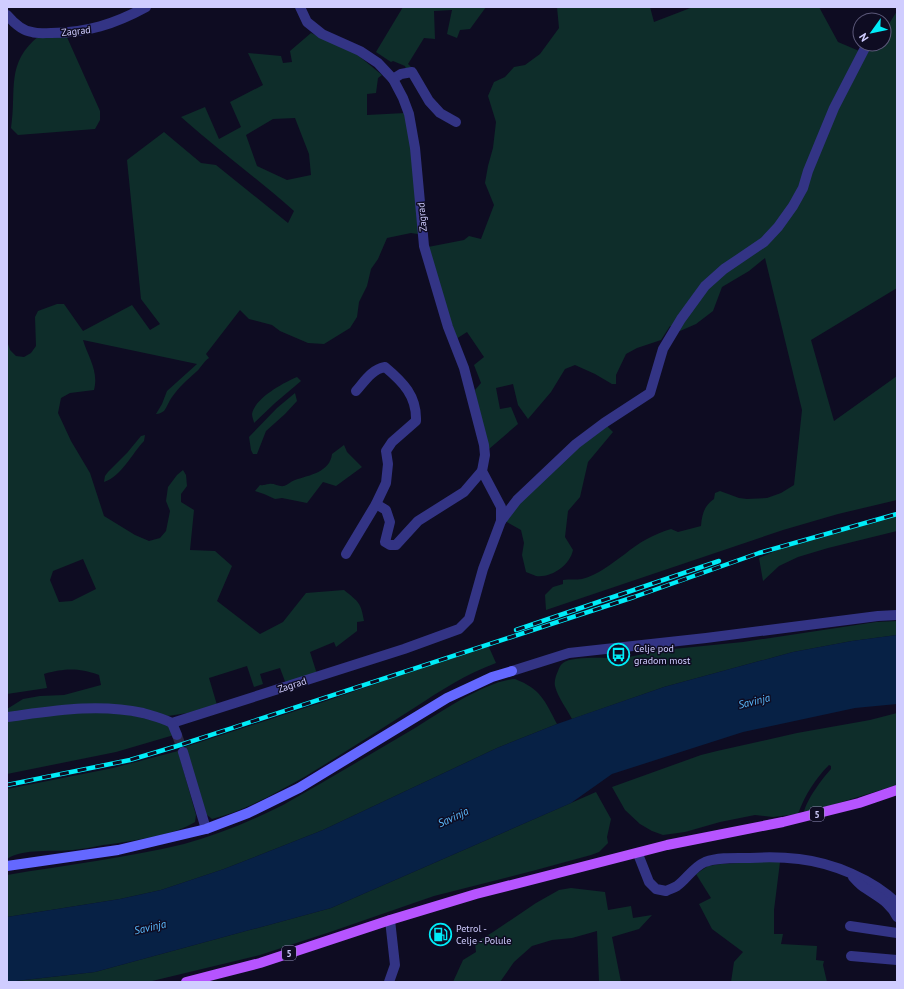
<svg xmlns="http://www.w3.org/2000/svg" width="904" height="989" font-family="'PT Sans',sans-serif">
<style>
.green{fill:#0e2d2a;fill-rule:evenodd}
.water{fill:#072145}
.lines{fill:none;stroke-linecap:round;stroke-linejoin:round}
.street-tunnel{stroke:#2b2943;stroke-width:10;stroke-dasharray:10 5;stroke-linecap:butt}
.street{stroke:#333485;stroke-width:10}
.secondary{stroke:#6468ff;stroke-width:10}
.primary{stroke:#b654ff;stroke-width:10}
.rail-casing{stroke:#00ecf8;stroke-width:4.5}
.rail{stroke:#0e0c22;stroke-width:3;stroke-dasharray:9;stroke-linecap:butt}
.labels{text-anchor:middle;dominant-baseline:central;stroke-width:3;stroke-linejoin:round;paint-order:stroke}
.shield{fill:#0e0c22;stroke:#9693bd;stroke-width:1}
.shield-label{font-size:9px;font-weight:bold;fill:#d0cdff}
.street-label{font-size:10px;fill:#d0cdff;stroke:#0e0c22}
.poi-label{font-size:10px;fill:#d0cdff;stroke:#0e0c22;text-anchor:start}
.water-label{font-size:11px;font-style:italic;fill:#5bbcff;stroke:#0e0c22}
</style>
<rect width="100%" height="100%" fill="#0e0c22"/>
<g class="green">
<polygon points="403,7 486,7 470,29 460,30 457,38 447,34 452,10 434,11 435,39 424,38 408,64 412,68 406,69 405,66 393,61 391,62 376,52"/>
<path d="M557 7H650L654 22 693 7H819L838 42 864 53 875 44H884V32L897 11V288L811 340 834 421 897 376V500L838 514 783 530 546 610 545 595 553 587 563 584V580C569 579 576 580 582 579 598 575 611 564 625 554 638 543 654 534 671 529L678 532 701 526C702 514 704 506 714 499L715 493 720 491 739 498 747 499 767 498 781 493 794 485 802 410 765 258 749 271 722 287 713 311 696 324 680 331 670 326 661 340 637 348 626 354 616 375V384H612L595 374 575 365 565 369 551 392 528 419 518 405 513 384 496 388 500 409 511 407 518 424 489 449 477 404 475 390 481 383 474 365 484 357 467 332 456 339 428 247 464 240 469 236 481 239 494 205 485 183 488 166 493 148 496 122 488 96 494 82 505 77 514 67 525 65 540 54 559 28Z"/>
<path d="M311 33 354 52 382 75 378 78 376 93 367 94V115L405 113 412 146 418 234 411 233 387 238 378 259 371 269 367 286 359 302 357 317 350 328 324 344 308 343 280 331 272 325 249 319 240 310 206 354 209 358C203 362 201 368 196 372 187 380 179 387 172 397 169 401 167 407 164 411 161 413 159 414 156 414L162 404 167 391 197 364 83 340C88 357 99 371 94 390L70 393 61 398 58 413 71 441 90 473 104 516 135 535 149 541 160 538 166 531 170 511 166 501 168 487 177 475 183 470 186 475 187 486 181 494V502L194 510 190 550 215 551 232 566 217 601 260 634 283 622 306 593 344 590C359 602 361 603 364 621L357 622V631L336 647 334 642 310 652 317 674 286 684 280 668 260 674 263 684 254 687 247 666 209 678 217 705 194 712 168 716 134 707 7 713V709L23 699 40 696 64 695 101 685 99 675C78 668 66 668 44 674L47 688 7 694V341L10 350 16 356 24 357 31 353 36 346 35 317 38 311 57 304H64L83 331 132 305 150 330 160 324 141 299 127 160 164 132 201 163 216 165 288 223 294 211C257 178 218 150 181 117L205 107 219 139 241 127 230 102 263 85 248 53 281 56 283 63 292 62 290 51ZM295 118 309 154 311 175 287 180 257 166 246 135 273 119ZM83 559 96 589 72 601 59 602 50 580 53 571Z"/>
<path d="M66 35 100 111V120L95 129 18 135 11 128C17 90 5 63 39 36Z"/>
<path d="M297 377 301 381 275 403 254 423C254 421 252 417 252 414 255 398 283 383 297 377Z"/>
<polygon points="295,393 297,401 285,414 266,431 257,454 253,454 251,450 249,437 277,408"/>
<path d="M607 426 613 432 588 462 580 497 568 511 565 537 573 550C570 565 552 578 536 576 533 575 529 573 526 572L522 555 524 543 521 530 505 521 522 497 576 447Z"/>
<path d="M145 435 144 441C133 452 121 477 104 482L105 476 108 472 127 453 141 436Z"/>
<path d="M344 445 347 452 362 467 336 486 323 482 307 503 282 498 275 499 264 494 255 491 260 485C264 486 265 484 269 484 274 483 279 487 284 486 288 485 291 481 295 480 310 475 330 472 332 454Z"/>
<polygon points="897,516 897,531 828,548 798,557 779,566 763,581 759,558 791,544"/>
<path d="M897 621V635L852 641 793 652 664 687 572 719C567 709 558 698 555 686 554 681 556 675 558 671 559 668 560 665 563 663 571 656 604 658 615 658L616 662 624 661V658L663 650 743 642 876 622Z"/>
<path d="M488 645 496 663C466 674 440 691 414 708 378 731 342 754 306 776 276 793 246 810 212 819L207 815 203 809 185 747 329 700Z"/>
<path d="M515 679C541 689 545 701 557 724L497 748 323 830 224 869 161 890 120 899 7 917V875C66 865 126 858 184 844 218 835 251 821 283 805 327 780 371 754 415 728 441 712 486 681 515 679Z"/>
<polygon points="113,711 165,723 171,729 174,735 116,752 7,774 7,721 60,714"/>
<path d="M897 713V785L832 805 804 812C807 799 822 779 831 769V766L829 765C815 779 805 795 798 814L773 817 755 815 720 822 685 832 663 835 652 831 640 824 625 810 612 787 701 755 717 751 797 733 870 720Z"/>
<path d="M178 751 196 815 195 822C176 835 127 842 103 845 93 847 83 849 73 850 54 852 23 848 7 859V789L113 768Z"/>
<polygon points="596,792 611,819 607,837 608,843 599,852 591,855 536,870 434,896 333,931 260,955 148,982 7,982 95,972 331,908"/>
<polygon points="757,862 780,862 774,910 774,934 783,934 781,944 817,946 816,960 824,961 823,965 827,982 731,982 734,962 743,952 712,929 699,904 711,898 696,874 708,866 721,864"/>
<polygon points="571,888 605,892 608,910 631,906 633,918 652,915 639,929 612,937 621,982 599,982 597,931 572,938 552,940 532,946 514,962 500,982 453,982 463,960 476,952 475,943 493,932 536,903 559,890"/>
</g>
<polygon class="water" points="897,635 897,704 855,708 743,732 612,774 571,803 331,908 95,972 7,982 7,917 120,899 161,890 224,869 323,830 497,748 557,724 664,687 793,652 852,641"/>
<g class="lines">
<polyline class="street-tunnel" points="177,735 183,752"/>
<g class="street">
<path d="M7 15C13 22 23 31 32 32 38 34 45 33 51 33 86 33 115 24 146 7"/>
<polyline points="393,79 401,74 412,72 429,101 440,113 456,122"/>
<polyline points="376,504 386,510 390,522 385,542 390,545 396,545 418,521 464,492 482,471"/>
<polyline points="501,521 517,500 576,444 604,423 650,393 663,349 681,319 705,286 724,269 764,242 778,227 793,206 803,188 808,171 834,108 866,46"/>
<path d="M346 554 376 504 386 483 388 464 386 451 392 442 416 421C417 396 403 382 385 367 372 369 364 382 356 391"/>
<polyline points="512,671 569,653 706,638 878,616 897,615"/>
<path d="M7 717C53 711 97 703 143 713 153 716 162 718 172 723L404 649 459 629 469 619 483 569 501 521V507L482 471 485 455 484 445 464 368 448 327 424 246 415 148 409 114 403 98 393 79 378 63 360 51 322 34 307 22 300 7"/>
<polyline points="172,723 177,735"/>
<polyline points="183,752 206,829"/>
<path d="M638 854 649 882 656 889 666 891C670 889 674 888 677 886 687 879 693 867 705 862 719 857 735 858 750 858 766 857 782 857 799 859 833 863 872 879 897 903"/>
<path d="M853 877C857 881 860 885 865 888 878 897 890 902 897 917"/>
<polyline points="850,926 897,933"/>
<polyline points="851,956 897,960"/>
<polyline points="389,982 395,965 390,920"/>
</g>
<polyline class="secondary" points="7,866 118,850 206,829 248,813 299,788 447,698 492,677 512,671"/>
<polyline class="primary" points="186,982 260,963 390,920 476,894 667,845 783,822 859,803 897,790"/>
<defs>
<g id="rail">
<polyline points="516,630 719,561"/>
<polyline points="7,785 130,760 177,746 634,597 759,553 897,514"/>
</g>
</defs>
<use href="#rail" class="rail-casing"/>
<use href="#rail" class="rail"/>
</g>
<defs>
<symbol id="bus-ring" viewBox="-11 -11 22 22"><circle r="9.5" fill="#0e0c22" stroke="#00ecf8" stroke-width="1.5"/><path d="M-5-6H5V4H4V6H2V4H-2V6H-4V4H-5ZM-3.5-4V0h7V-4ZM-3.5 1.2v1.5H-2V1.2ZM2 1.2v1.5H3.5V1.2Z" fill="#00ecf8"/></symbol>
<symbol id="fuel-ring" viewBox="-11 -11 22 22"><circle r="9.5" fill="#0e0c22" stroke="#00ecf8" stroke-width="1.5"/><path d="M-5.5-6h7V0h2V4h1.3V-2.5L3-4.5l.8-.8L6-3V5H2.5V1h-1V6h-7ZM-4.2-4.7v3.2H.2V-4.7Z" fill="#00ecf8"/></symbol>
</defs>
<g fill-rule="evenodd">
<use href="#bus-ring" x="606" y="642" width="25" height="25"/>
<use href="#fuel-ring" x="428" y="922" width="25" height="25"/>
</g>
<g class="labels">
<g class="shield">
<rect x="810" y="807" width="14" height="14" rx="3"/>
<rect x="282" y="946" width="14" height="14" rx="3"/>
</g>
<g class="shield-label">
<text x="817" y="814">5</text>
<text x="289" y="953">5</text>
</g>
<g class="street-label">
<text transform="translate(76 31) rotate(-6)">Zagrad</text>
<text transform="translate(422 217) rotate(-95)">Zagrad</text>
<text transform="translate(292 685) rotate(-18)">Zagrad</text>
</g>
<g class="poi-label">
<text x="634" y="648">Celje pod<tspan x="634" dy="12">gradom most</tspan></text>
<text x="456" y="928">Petrol -<tspan x="456" dy="12">Celje - Polule</tspan></text>
</g>
<g class="water-label">
<text transform="translate(754 701) rotate(-14)">Savinja</text>
<text transform="translate(453 817) rotate(-25)">Savinja</text>
<text transform="translate(150 927) rotate(-13)">Savinja</text>
</g>
</g>
<rect width="904" height="989" fill="none" stroke="#d0cdff" stroke-width="16"/>
<g transform="translate(872 32) rotate(237)"><circle r="19" fill="#0e0c22" stroke="#5c597a"/>
<path d="M0-3L7 15L0 10L-7 15Z" fill="#00ecf8"/>
<text y="-6" font-size="11" font-weight="bold" text-anchor="middle" fill="#d0cdff">N</text>
</g>
</svg>
